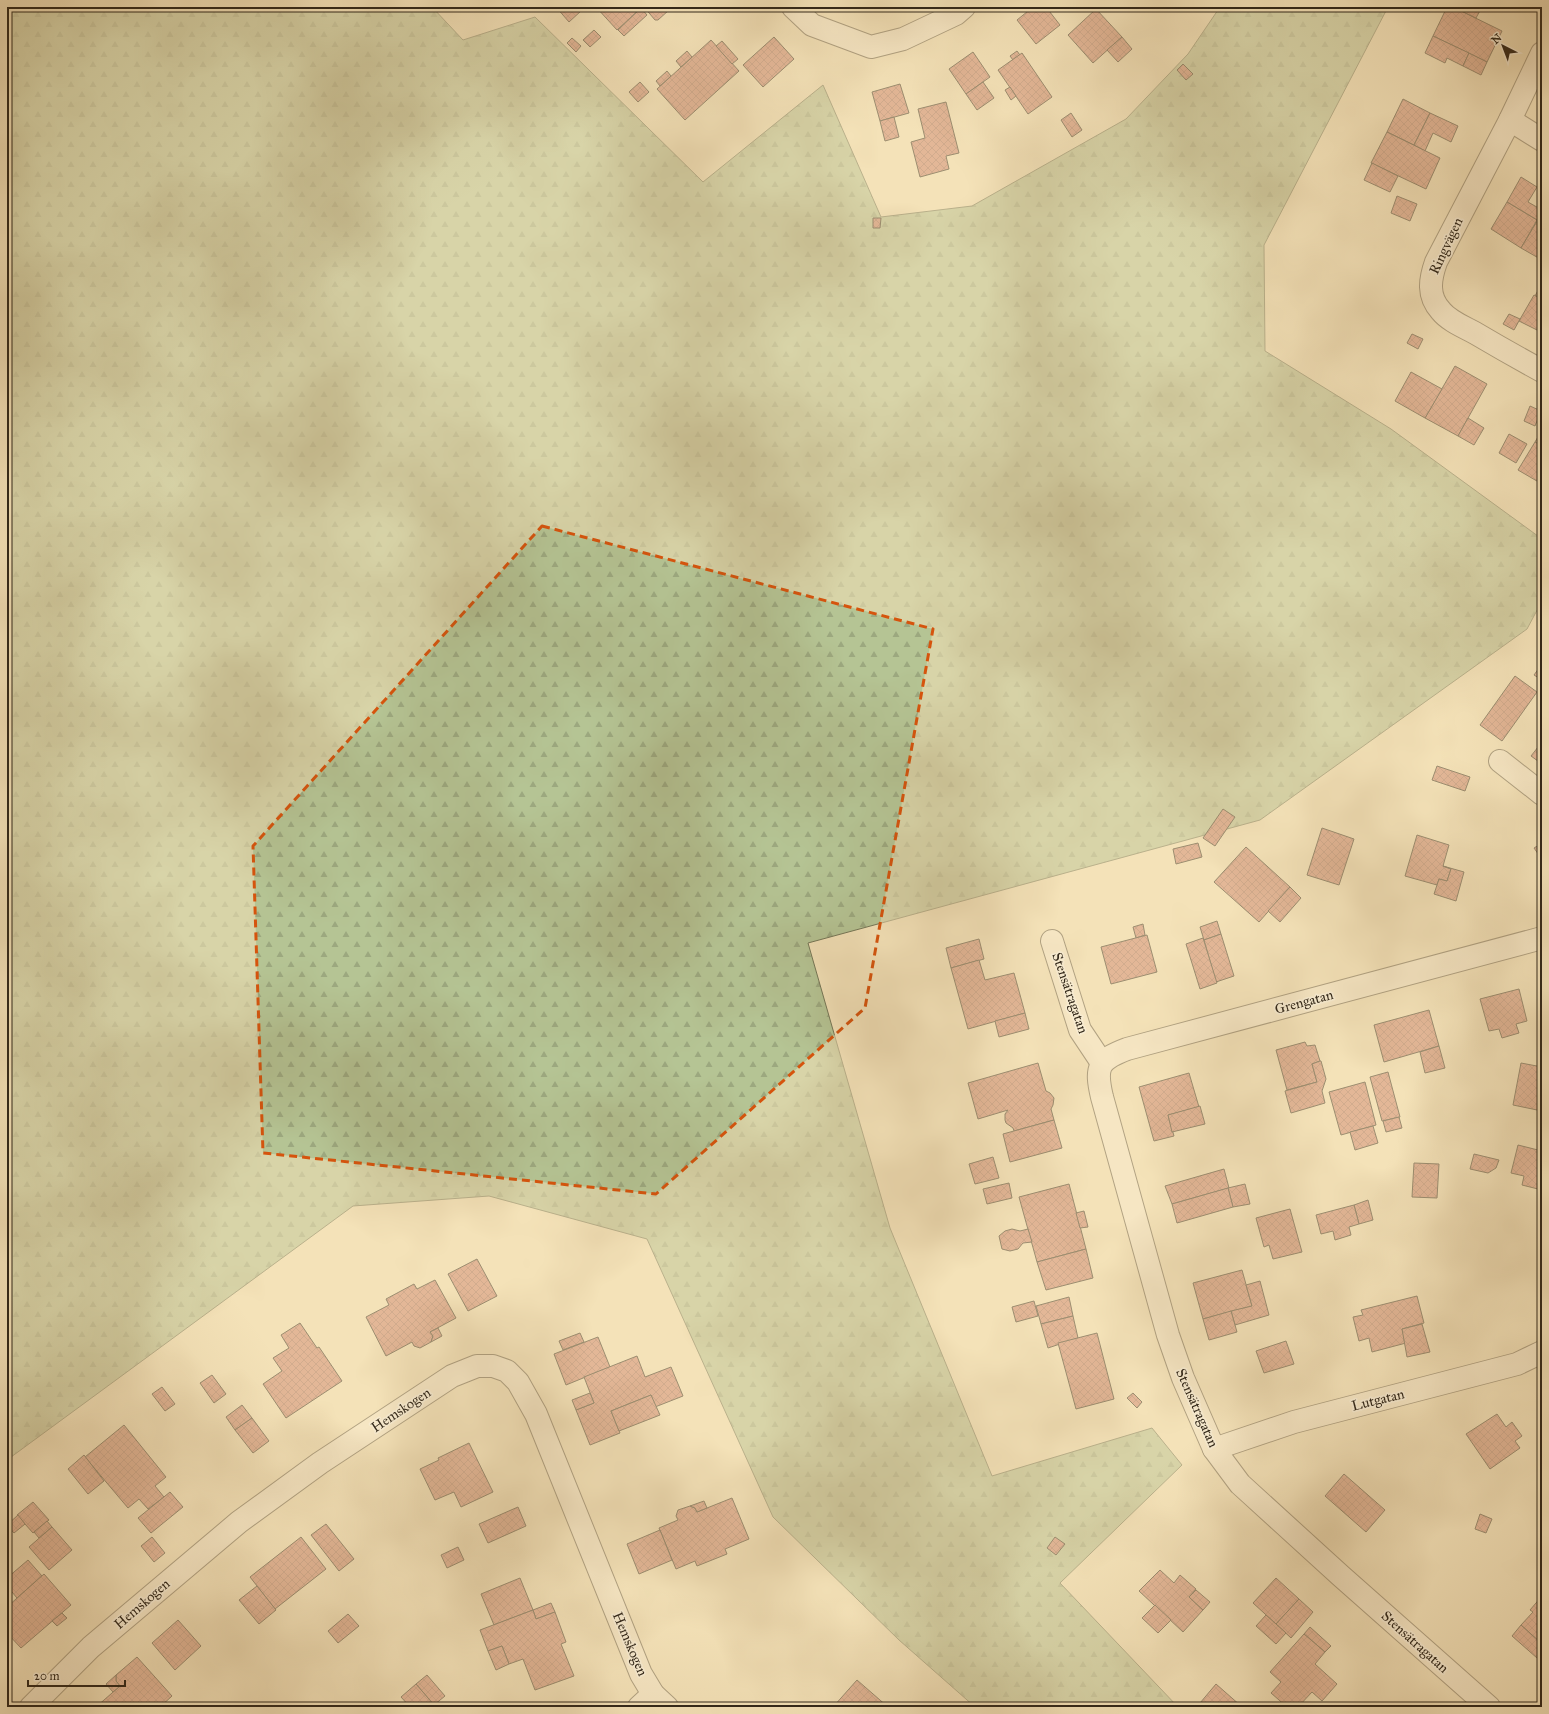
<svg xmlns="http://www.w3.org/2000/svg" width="1549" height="1714" font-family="'IM FELL Great Primer',serif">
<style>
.forest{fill:url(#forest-firs);stroke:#747657}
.building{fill:url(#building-cross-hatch);stroke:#32281a}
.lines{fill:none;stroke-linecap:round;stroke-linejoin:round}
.street-casing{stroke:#625642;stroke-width:24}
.street{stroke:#f8ecd1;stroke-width:22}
.marked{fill:none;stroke:#d6540d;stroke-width:3;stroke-dasharray:8 5;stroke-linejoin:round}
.labels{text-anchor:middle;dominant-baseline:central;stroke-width:3.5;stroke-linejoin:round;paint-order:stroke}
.street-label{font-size:14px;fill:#32281a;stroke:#f8ecd1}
</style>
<defs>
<pattern id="forest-firs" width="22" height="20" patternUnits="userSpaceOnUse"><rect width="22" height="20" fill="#b5c494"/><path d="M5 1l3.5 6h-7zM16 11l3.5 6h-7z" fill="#9ca87f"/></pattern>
<pattern id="building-cross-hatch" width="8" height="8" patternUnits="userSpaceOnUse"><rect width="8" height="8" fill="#cf8470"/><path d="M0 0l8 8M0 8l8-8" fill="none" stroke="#a96c5b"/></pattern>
</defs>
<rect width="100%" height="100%" fill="#f4e2b8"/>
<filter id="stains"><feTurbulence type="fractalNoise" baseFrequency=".005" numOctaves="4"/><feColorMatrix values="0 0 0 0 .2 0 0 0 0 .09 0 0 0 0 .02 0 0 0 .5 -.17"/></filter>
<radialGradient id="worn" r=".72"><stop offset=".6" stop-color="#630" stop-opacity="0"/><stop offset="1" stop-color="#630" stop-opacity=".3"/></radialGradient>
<polygon class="forest" points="7,7 432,7 463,40 535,17 703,182 823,85 881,217 972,206 1126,119 1188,54 1220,7 1388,7 1264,245 1265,351 1391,429 1542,539 1542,601 1527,629 1260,820 808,943 890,1228 992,1476 1152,1428 1182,1465 1060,1583 1178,1707 975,1707 899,1640 773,1517 647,1239 489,1196 353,1206 7,1460"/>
<g class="building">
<polygon points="556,7 578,7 581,11 569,22"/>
<polygon points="596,7 642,7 617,30"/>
<polygon points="644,7 669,7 669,10 658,20 655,20"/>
<polygon points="1033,7 1046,7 1060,25 1036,44 1017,20"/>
<polygon points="1447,7 1453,7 1502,31 1487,62 1433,36"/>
<polygon points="1453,7 1482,7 1476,18"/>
<polygon points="641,8 647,15 624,36 618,30"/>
<polygon points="1096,9 1122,37 1093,63 1068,35"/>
<polygon points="594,30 601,37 590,47 583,40"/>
<polygon points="1433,36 1469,53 1463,66 1447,58 1445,63 1425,53"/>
<polygon points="774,37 794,59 763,87 743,65"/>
<polygon points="1122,37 1132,49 1118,62 1107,50"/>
<polygon points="572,38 581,46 576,52 567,43"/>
<polygon points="711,40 739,71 685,120 657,89"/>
<polygon points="722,41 738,59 732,64 716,46"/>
<polygon points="687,51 692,57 681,67 676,61"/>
<polygon points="1017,51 1020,55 1013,60 1010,56"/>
<polygon points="973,52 990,77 966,94 949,69"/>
<polygon points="1022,53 1052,97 1028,114 998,70"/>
<polygon points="1469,53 1487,62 1481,75 1463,66"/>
<polygon points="1183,64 1193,74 1186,80 1177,70"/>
<polygon points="667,71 671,76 660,86 656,81"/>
<polygon points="640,82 649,92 638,102 629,92"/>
<polygon points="983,82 994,98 977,110 966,94"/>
<polygon points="900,84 909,113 880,121 872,92"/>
<polygon points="1010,87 1016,96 1011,100 1005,90"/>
<polygon points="1403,99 1430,113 1414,145 1387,132"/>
<polygon points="946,102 959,153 946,156 949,169 920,177 911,142 925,138 918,109"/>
<polygon points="1071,113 1082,130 1072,137 1061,120"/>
<polygon points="1430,113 1458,126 1451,142 1433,133 1425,151 1414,145"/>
<polygon points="894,117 899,137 885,141 880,121"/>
<polygon points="1387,132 1440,158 1426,189 1371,163"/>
<polygon points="1372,163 1398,176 1390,192 1364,180"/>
<polygon points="1521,177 1537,187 1528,202 1542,210 1537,220 1507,202"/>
<polygon points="1397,196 1417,204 1410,221 1391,213"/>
<polygon points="1507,202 1537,220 1521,248 1491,229"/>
<polygon points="1542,213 1542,260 1521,248"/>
<polygon points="873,218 881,218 880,228 873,228"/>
<polygon points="1542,283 1542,299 1535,296"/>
<polygon points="1534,295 1542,299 1542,319 1537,330 1519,321"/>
<polygon points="1509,314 1520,319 1514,330 1503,324"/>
<polygon points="1412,334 1423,339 1418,349 1407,343"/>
<polygon points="1455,366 1487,384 1458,436 1425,418"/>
<polygon points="1411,372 1442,389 1425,418 1395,401"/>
<polygon points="1530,406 1541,411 1535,426 1524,421"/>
<polygon points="1468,418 1484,428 1474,445 1458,436"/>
<polygon points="1542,430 1542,446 1535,442"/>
<polygon points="1509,434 1527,444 1516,463 1499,453"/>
<polygon points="1535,442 1542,446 1542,484 1518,470"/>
<polygon points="1542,664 1542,680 1534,675"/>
<polygon points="1515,676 1537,692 1502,741 1480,725"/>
<polygon points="1542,742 1542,764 1531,756"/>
<polygon points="1437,766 1470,777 1465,791 1432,780"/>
<polygon points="1223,809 1235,817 1215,846 1203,838"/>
<polygon points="1322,828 1354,839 1339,885 1307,875"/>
<polygon points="1417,835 1449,845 1443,866 1451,869 1447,881 1439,879 1437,885 1405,876"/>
<polygon points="1198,843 1202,857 1176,864 1173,849"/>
<polygon points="1542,843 1542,857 1541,858 1534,848"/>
<polygon points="1246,847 1290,887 1259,922 1214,882"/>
<polygon points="1443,866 1464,872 1456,901 1434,894 1439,879 1447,881 1451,869"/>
<polygon points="1290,887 1301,898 1280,922 1268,911"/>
<polygon points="1217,921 1221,934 1204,940 1200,927"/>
<polygon points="1143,924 1145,935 1136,938 1133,927"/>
<polygon points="1221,934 1234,976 1216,982 1204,940"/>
<polygon points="1147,935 1157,972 1111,984 1101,947"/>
<polygon points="1203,938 1217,983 1200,989 1186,944"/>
<polygon points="979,939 984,959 951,968 946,948"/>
<polygon points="979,960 985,980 1014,973 1025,1013 968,1029 951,968"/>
<polygon points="1519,989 1527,1021 1516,1024 1519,1033 1502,1038 1499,1029 1489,1031 1480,999"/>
<polygon points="1429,1010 1439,1046 1384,1062 1374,1025"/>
<polygon points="1025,1013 1029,1029 999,1037 995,1021"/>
<polygon points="1305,1042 1307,1046 1315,1045 1320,1061 1312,1064 1317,1082 1287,1090 1276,1050"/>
<polygon points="1439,1046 1445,1068 1425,1073 1420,1052"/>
<polygon points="1320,1061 1321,1061 1326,1079 1322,1091 1325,1103 1291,1113 1285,1091 1317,1082 1312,1064"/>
<polygon points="1038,1063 1046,1091 1050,1093 1054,1098 1053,1105 1051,1109 1054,1120 1014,1131 1013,1128 1006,1123 1005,1120 1005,1114 1008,1110 978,1119 968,1083"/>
<polygon points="1521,1063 1542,1067 1542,1111 1513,1105"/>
<polygon points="1388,1072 1400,1117 1382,1121 1370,1077"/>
<polygon points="1189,1073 1199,1107 1168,1115 1174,1136 1154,1141 1139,1087"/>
<polygon points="1365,1082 1376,1125 1341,1135 1329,1092"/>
<polygon points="1200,1106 1205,1124 1172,1132 1168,1115"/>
<polygon points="1399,1117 1402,1128 1386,1132 1383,1121"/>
<polygon points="1054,1120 1062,1148 1010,1162 1003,1134"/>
<polygon points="1373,1126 1378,1143 1355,1150 1350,1132"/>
<polygon points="1518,1145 1542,1151 1542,1190 1522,1185 1524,1176 1511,1173"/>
<polygon points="1474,1154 1499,1160 1496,1168 1488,1173 1470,1169"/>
<polygon points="993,1157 999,1178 975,1184 969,1164"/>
<polygon points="1414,1163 1439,1164 1437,1198 1412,1197"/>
<polygon points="1224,1169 1229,1188 1172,1204 1165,1186"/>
<polygon points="1009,1183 1012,1198 987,1204 983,1189"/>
<polygon points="1069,1184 1086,1249 1037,1262 1019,1197"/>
<polygon points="1245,1184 1250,1204 1233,1207 1228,1188"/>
<polygon points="1228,1188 1233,1207 1177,1223 1172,1204"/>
<polygon points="1368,1200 1373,1220 1359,1224 1354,1205"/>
<polygon points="1354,1205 1359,1224 1349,1227 1351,1235 1335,1240 1333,1231 1321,1234 1316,1215"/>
<polygon points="1290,1209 1302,1252 1273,1259 1269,1245 1264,1247 1256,1218"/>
<polygon points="1084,1211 1088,1227 1080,1228 1076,1213"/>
<polygon points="1012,1229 1020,1231 1028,1229 1032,1242 1023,1243 1018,1249 1010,1251 1002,1249 999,1236 1005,1231"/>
<polygon points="1086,1249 1093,1278 1046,1290 1037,1262"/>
<polygon points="477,1259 497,1296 468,1311 448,1274"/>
<polygon points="1242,1270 1252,1306 1203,1319 1193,1283"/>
<polygon points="435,1280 456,1318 430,1332 433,1336 431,1342 420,1348 414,1346 412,1342 386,1356 366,1317 389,1305 386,1299 414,1284 417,1289"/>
<polygon points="1260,1281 1269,1315 1235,1325 1231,1311 1252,1306 1246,1285"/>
<polygon points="1417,1296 1424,1323 1402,1329 1406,1343 1372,1352 1369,1338 1359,1341 1353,1317 1363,1315 1361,1310"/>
<polygon points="1069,1297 1073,1316 1041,1324 1036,1306"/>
<polygon points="1034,1301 1038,1316 1016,1322 1012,1307"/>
<polygon points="1231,1311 1237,1332 1209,1340 1203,1319"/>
<polygon points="1073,1316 1078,1338 1048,1348 1041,1324"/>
<polygon points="300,1323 317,1348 319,1347 342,1381 286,1418 263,1384 282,1371 273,1358 289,1348 281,1335"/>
<polygon points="1422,1324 1430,1352 1407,1357 1402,1329"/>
<polygon points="438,1328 442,1336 431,1342 433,1336 430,1332"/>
<polygon points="580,1333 584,1342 563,1350 559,1341"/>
<polygon points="1097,1333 1114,1399 1076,1409 1058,1343"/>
<polygon points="598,1337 610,1367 566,1385 554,1354"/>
<polygon points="1286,1341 1294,1364 1264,1373 1256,1351"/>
<polygon points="637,1356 645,1377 671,1367 683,1396 655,1407 651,1395 611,1411 620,1433 590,1445 576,1410 594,1403 584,1377"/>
<polygon points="212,1375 226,1394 214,1403 200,1383"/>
<polygon points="162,1387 175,1404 165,1411 152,1394"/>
<polygon points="590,1393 594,1403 576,1410 572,1400"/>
<polygon points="1133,1393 1142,1402 1137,1408 1127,1398"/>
<polygon points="651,1395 660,1415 619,1431 611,1411"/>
<polygon points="242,1405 252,1418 235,1430 226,1417"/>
<polygon points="1497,1414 1506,1427 1512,1422 1522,1436 1515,1441 1520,1448 1490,1469 1466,1434"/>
<polygon points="252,1418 269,1441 253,1453 235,1430"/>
<polygon points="124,1425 166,1477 155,1486 164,1497 148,1509 139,1499 128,1508 85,1457"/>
<polygon points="469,1443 493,1492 461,1507 454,1492 435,1500 420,1469 439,1460 438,1458"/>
<polygon points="84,1455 104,1481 88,1494 68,1469"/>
<polygon points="1344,1474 1385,1510 1366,1532 1325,1496"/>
<polygon points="170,1492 183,1507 151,1533 138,1518"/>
<polygon points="732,1498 749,1539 725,1549 727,1554 697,1566 695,1561 676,1569 659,1528 678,1520 676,1516 678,1510 690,1506 695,1508 697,1512"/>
<polygon points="704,1501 707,1508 697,1512 695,1508 690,1506"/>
<polygon points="33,1502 49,1520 33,1533 17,1515"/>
<polygon points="518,1507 526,1526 488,1543 479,1524"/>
<polygon points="1480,1514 1492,1519 1486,1533 1475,1529"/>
<polygon points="18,1515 25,1524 14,1533 7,1525"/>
<polygon points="47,1521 52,1527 39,1538 34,1532"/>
<polygon points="326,1524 354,1559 339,1571 311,1535"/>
<polygon points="52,1527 72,1550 49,1570 29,1547"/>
<polygon points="660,1530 672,1560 639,1574 627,1544"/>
<polygon points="152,1537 165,1553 154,1562 141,1546"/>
<polygon points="301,1537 326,1569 275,1609 250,1577"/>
<polygon points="1055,1537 1065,1544 1056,1555 1047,1548"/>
<polygon points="458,1547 464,1560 447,1568 441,1555"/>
<polygon points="28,1560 42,1576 17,1598 7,1586 7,1578"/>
<polygon points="1160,1570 1174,1583 1180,1575 1196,1589 1189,1597 1203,1610 1183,1632 1139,1591"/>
<polygon points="44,1574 71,1605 21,1648 7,1633 7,1607"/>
<polygon points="520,1578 533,1610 494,1625 481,1594"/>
<polygon points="1276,1578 1299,1599 1276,1624 1253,1603"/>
<polygon points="257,1586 276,1610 259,1624 239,1600"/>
<polygon points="1196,1590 1210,1602 1203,1610 1189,1597"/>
<polygon points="1542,1596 1542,1644 1521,1625 1533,1612 1530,1610"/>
<polygon points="1299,1599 1313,1612 1291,1638 1276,1624"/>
<polygon points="551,1603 555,1612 536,1619 533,1610"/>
<polygon points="1155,1605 1171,1620 1158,1633 1142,1618"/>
<polygon points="533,1610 536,1619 555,1612 566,1642 561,1644 574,1676 535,1690 523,1659 509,1664 502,1646 488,1651 480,1630"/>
<polygon points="62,1613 67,1618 57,1626 52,1621"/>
<polygon points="348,1614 359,1626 338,1643 328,1631"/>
<polygon points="1266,1615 1286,1633 1276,1644 1256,1626"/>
<polygon points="178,1620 201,1646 175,1670 152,1643"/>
<polygon points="1521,1625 1542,1644 1542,1653 1537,1658 1512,1636"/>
<polygon points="1310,1627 1331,1646 1325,1652 1304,1634"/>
<polygon points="1304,1634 1325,1652 1315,1664 1337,1684 1322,1701 1312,1692 1298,1707 1287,1707 1271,1693 1281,1682 1270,1672"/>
<polygon points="502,1646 509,1664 496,1670 488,1651"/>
<polygon points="137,1657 172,1696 160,1707 96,1707 120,1686 116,1681 116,1675"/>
<polygon points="116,1675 116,1681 120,1686 113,1692 106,1684"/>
<polygon points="427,1675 445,1696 434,1705 416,1684"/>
<polygon points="857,1680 888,1707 833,1707"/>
<polygon points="416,1684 434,1705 436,1707 410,1707 401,1697"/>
<polygon points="1216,1684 1241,1706 1204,1707 1200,1703"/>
</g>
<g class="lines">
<defs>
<g id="street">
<polyline points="793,7 812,25 871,47 903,39 956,14 964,7"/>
<path d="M1542 53 1510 120 1436 262C1430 279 1427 296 1441 311 1449 321 1464 327 1475 333 1497 346 1520 359 1542 371"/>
<polyline points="1510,120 1542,140"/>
<polyline points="1500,761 1542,794"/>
<polyline points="1052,941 1080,1030 1102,1063"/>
<polyline points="1214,1449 1294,1422 1517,1364 1542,1352"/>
<polyline points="31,1707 91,1647 239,1522 320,1463 452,1376 477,1366 493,1366 507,1371 518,1382 536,1414 641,1674 653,1694 667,1707"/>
<polyline points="639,1707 653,1694"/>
<path d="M1489 1707 1341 1576 1240 1484 1214 1449 1183 1378 1168 1335 1102 1097C1095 1067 1098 1060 1127 1049L1542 938"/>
</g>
</defs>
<use href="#street" class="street-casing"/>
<use href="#street" class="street"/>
</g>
<path d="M0 0H1549V1714H0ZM542 526 933 629 865 1008 656 1194 263 1153 253 846Z" fill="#f4e2b8" fill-opacity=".55" fill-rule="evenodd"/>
<path class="marked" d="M542 526 933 629 865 1008 656 1194 263 1153 253 846Z"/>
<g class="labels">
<g class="street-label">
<text transform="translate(1446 246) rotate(-65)">Ringvägen</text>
<text transform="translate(1070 993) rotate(71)">Stensätragatan</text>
<text transform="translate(1304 1002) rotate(-15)">Grengatan</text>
<text transform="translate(1378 1400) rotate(-14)">Lutgatan</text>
<text transform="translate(1197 1408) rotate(66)">Stensätragatan</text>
<text transform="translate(401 1410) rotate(-34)">Hemskogen</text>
<text transform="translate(142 1604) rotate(-41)">Hemskogen</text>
<text transform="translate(1415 1642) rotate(42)">Stensätragatan</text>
<text transform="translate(630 1644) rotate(67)">Hemskogen</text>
</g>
</g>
<rect width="1549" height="1714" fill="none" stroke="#f4e2b8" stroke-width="24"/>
<rect x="8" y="8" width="1533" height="1698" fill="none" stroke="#32281a" stroke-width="2"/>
<rect x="12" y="12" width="1525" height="1690" fill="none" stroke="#32281a"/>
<g transform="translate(1503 46) rotate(318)" stroke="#f8ecd1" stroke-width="3" paint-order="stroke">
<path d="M0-3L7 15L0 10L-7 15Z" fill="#32281a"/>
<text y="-6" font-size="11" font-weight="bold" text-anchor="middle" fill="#32281a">N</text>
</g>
<path d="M28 1680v6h97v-6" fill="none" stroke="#32281a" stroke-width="2"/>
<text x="34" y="1680" font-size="12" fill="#32281a" stroke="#f8ecd1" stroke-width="3" paint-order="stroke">20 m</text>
<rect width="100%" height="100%" filter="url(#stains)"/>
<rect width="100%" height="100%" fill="url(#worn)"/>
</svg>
